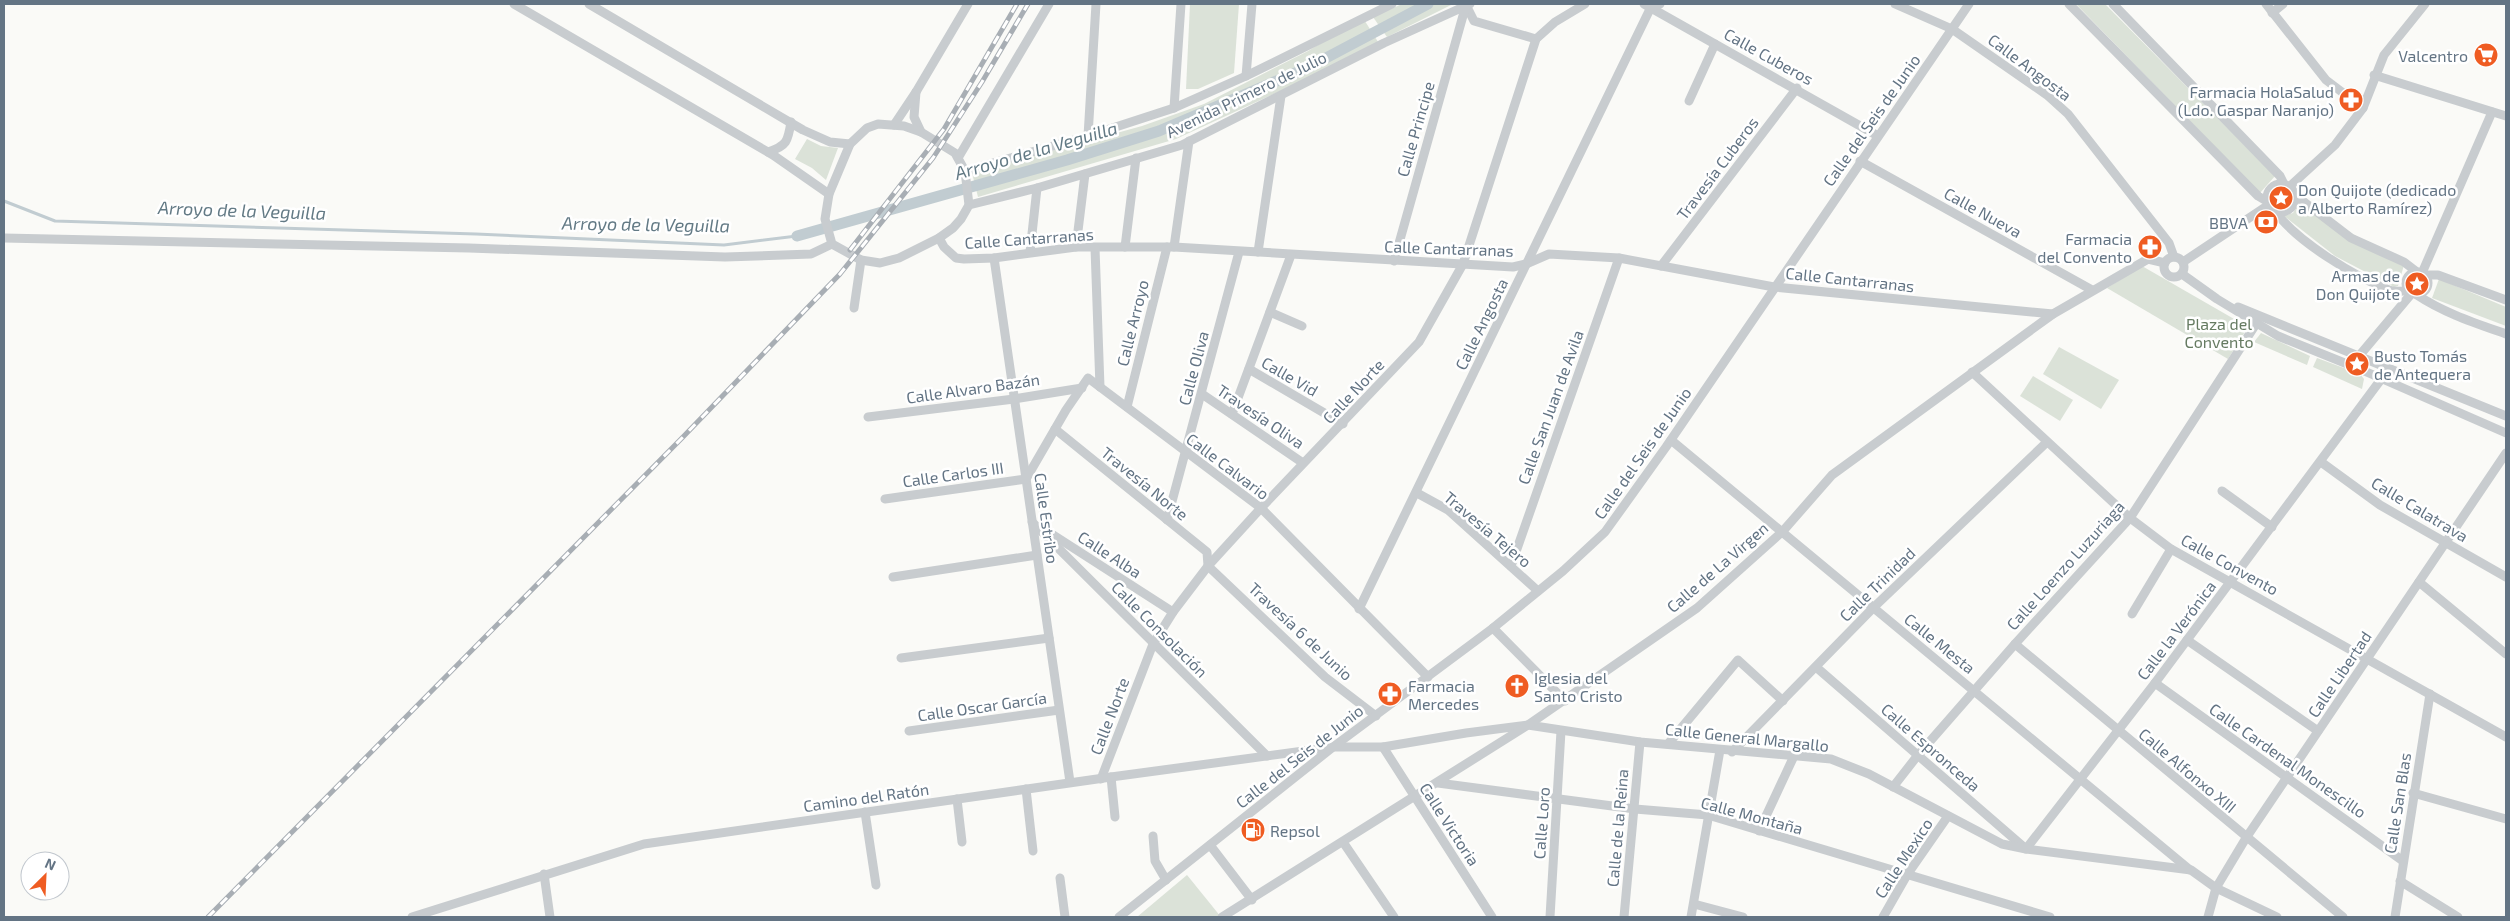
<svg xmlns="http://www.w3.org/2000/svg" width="2510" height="921" font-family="'Exo 2',sans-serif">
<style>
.green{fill:#dbe2d8}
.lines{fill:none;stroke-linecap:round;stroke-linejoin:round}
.stream{stroke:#c1ccd1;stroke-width:3}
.canal{stroke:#c1ccd1;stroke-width:11}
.street{stroke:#c8cccf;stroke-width:9}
.rail-casing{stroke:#a8aeb4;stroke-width:5}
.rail{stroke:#fff;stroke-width:3;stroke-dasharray:9;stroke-linecap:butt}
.labels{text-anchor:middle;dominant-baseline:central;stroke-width:5;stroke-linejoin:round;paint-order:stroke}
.poi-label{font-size:16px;fill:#637484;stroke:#fff;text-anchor:end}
.street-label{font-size:16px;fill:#637484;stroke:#fff}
.park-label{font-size:16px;fill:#667b62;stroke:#fff}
.water-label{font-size:18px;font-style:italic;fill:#637a85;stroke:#fff}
</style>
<rect width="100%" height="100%" fill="#fafaf7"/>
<g class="green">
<polygon points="1190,4 1239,4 1234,73 1198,89 1186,89"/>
<polygon points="1402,4 1453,4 1387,37 1373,17"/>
<polygon points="2076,4 2105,4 2275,176 2260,193"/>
<polygon points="1363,18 1380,45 1176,139 978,197 972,173 1142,126 1204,104 1308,51"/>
<polygon points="807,139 821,146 838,148 826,180 812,168 795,159"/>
<polygon points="2300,202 2404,265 2398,286 2394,287 2335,256 2284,216 2293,213"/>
<polygon points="2142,266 2248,327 2228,359 2107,288"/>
<polygon points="2439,279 2506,307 2506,326 2432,298"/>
<polygon points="2261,333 2310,356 2307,365 2254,342"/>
<polygon points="2059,347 2119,380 2101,409 2043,374"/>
<polygon points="2317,358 2360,374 2364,379 2362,389 2313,367"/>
<polygon points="2033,376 2073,400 2060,421 2020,396"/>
<polygon points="1187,875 1221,917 1137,917"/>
</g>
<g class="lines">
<polyline class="stream" points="4,201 55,221 476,234 724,245 797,236"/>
<polyline class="canal" points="797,236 1067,160 1159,131 1307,68 1428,4"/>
<g class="street">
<polyline points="514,4 773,155 829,194"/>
<polyline points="589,4 803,130 830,142 850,144"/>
<polyline points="1644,4 1878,136"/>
<polyline points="1895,4 1952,29 2047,95 2068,114 2169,243 2174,257"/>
<polyline points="2069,4 2258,196 2268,202"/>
<polyline points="2113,4 2280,176 2284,184"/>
<polyline points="2266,4 2326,80 2363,108"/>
<polyline points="1466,5 1474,21 1536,39"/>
<polyline points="2272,13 2283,4"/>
<polyline points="2374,75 2506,116"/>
<polyline points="1246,76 1252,4"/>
<polyline points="916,92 914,117 921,132"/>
<polyline points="1689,101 1715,44"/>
<polyline points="1174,108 1181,4"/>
<polygon points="878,124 904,126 921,132 955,153 965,171 969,205 961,219 953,228 939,238 899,258 880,263 861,260 832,244 825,219 829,194 850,144 867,128"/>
<polyline points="894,125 916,92 968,4"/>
<polyline points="1088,136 1096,4"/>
<path d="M768 152C787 146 788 141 791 122"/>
<polyline points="958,158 1049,4"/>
<polyline points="1860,161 2092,290"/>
<polyline points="965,171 1088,136 1174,108 1246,76 1392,4"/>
<circle cx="2281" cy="198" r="14"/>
<polyline points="2289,187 2335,145 2363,108 2384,55 2425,4"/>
<polyline points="2295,195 2351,238 2404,262 2417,272"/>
<polyline points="969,205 1037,188 1182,145 1384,43 1470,4"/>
<path d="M2275 211C2296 241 2355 277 2389 290 2395 292 2403 291 2409 291"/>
<polyline points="4,238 469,248 725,257 811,254 832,244"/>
<polyline points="939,238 944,247 956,258 964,259 994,258 1076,247 1174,247 1513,267 1526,264 1549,254 1619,258 1774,287 2053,314"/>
<polyline points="1076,247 1085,174"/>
<polyline points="1125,247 1136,158"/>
<polyline points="1174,247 1189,141"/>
<polyline points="1095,248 1100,387"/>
<polyline points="1030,252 1037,188"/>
<polyline points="1258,252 1281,96"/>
<circle cx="2174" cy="267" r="10"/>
<polyline points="994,258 1070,782"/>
<polyline points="1394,261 1466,5"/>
<polyline points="2183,262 2264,208 2271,207"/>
<polyline points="1661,266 1797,88"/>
<circle cx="2417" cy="283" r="11"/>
<polyline points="2422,273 2492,112"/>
<polyline points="2182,274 2217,299 2278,336 2362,370 2506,433"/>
<polyline points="2425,275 2438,275 2506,300"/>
<path d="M2417 295C2444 313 2475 323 2506 334"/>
<polyline points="2238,307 2506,416"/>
<polyline points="854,308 861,260"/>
<polyline points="1270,312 1302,326"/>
<polyline points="2359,356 2412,293"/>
<polyline points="1249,369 1343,424"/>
<polyline points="1972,372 2130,518 2171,549 2506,737"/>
<polyline points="1202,394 1303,463"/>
<polyline points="1127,407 1167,247"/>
<polyline points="1232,414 1291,255"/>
<polyline points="868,417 1014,399 1082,388"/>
<polyline points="1055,429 1207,552 1208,566 1325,677 1376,716"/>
<polyline points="1671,440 2190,870"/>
<polyline points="2321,462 2380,505 2506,577"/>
<polyline points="2222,491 2272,527"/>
<polyline points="1417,493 1448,510 1538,591"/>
<polyline points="885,499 1026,479 1066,410 1088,378 1261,508 1428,677"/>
<polyline points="1167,520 1239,252"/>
<polyline points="1032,522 1267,756"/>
<polyline points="1047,531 1173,612"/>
<polyline points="1511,566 1619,258"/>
<polyline points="893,577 1037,555"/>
<polyline points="2419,582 2506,654"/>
<polyline points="1359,609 1651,7 1660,4"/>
<polyline points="2132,614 2171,549"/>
<polyline points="1493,628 1565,701"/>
<polyline points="2187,640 2318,731"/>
<polyline points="2015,644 2343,917"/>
<polyline points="901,658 1049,638"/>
<polyline points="1816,667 2026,849 2155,683 2382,378"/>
<polyline points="2155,683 2403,861"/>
<polyline points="909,731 1059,710"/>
<polyline points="1668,744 1738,660 1783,701"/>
<polyline points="1383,747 1492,917"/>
<polyline points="1732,752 1873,608 2047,442"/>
<polyline points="1111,777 1115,817"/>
<polyline points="1101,779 1153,644 1173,612 1208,566 1261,508 1419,342 1463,264 1536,39 1555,22 1585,4"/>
<polyline points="1438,783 1635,809 1708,815 2050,917"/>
<polyline points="1893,787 1918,755 2015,644 2130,518 2256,324"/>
<polyline points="1026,789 1033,851"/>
<polyline points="2413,793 2506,819"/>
<polyline points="957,799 962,842"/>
<polyline points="865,812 876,885"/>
<polyline points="1759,831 1794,756"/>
<polyline points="1153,836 1155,861 1166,880"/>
<polyline points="1343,842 1394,917"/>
<polyline points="1210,845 1252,900"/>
<polyline points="544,874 550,917"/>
<polyline points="1060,878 1065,917"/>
<polyline points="2400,881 2458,917"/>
<polyline points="1694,904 1743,917"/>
<polyline points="412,917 644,844 1111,777 1333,747 1383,747 1466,733 1528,725 1640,742 1831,759 1869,774 2002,844 2026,849 2191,870 2216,888 2277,917"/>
<polyline points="1119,917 1333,747 1493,628 1563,571 1605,532 1666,447 1969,4"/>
<polyline points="1222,917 1528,725 1697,608 1783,531 1832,475 2053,314 2148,259 2165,263"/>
<polyline points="1550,917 1561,731"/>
<polyline points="1624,917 1640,742"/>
<polyline points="1691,917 1720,750"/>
<polyline points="1883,917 1907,875 1948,816"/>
<polyline points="2208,917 2216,888 2246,838 2506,453"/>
<polyline points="2395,917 2430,694"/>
</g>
<defs>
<g id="rail">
<polyline points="850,250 944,129 1017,4"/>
<polyline points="208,917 682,438 840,274 933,158 982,82 1028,4"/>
</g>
</defs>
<use href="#rail" class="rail-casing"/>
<use href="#rail" class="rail"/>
</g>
<defs>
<symbol id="supermarket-disc" viewBox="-11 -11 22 22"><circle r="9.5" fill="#ef5c22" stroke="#fff"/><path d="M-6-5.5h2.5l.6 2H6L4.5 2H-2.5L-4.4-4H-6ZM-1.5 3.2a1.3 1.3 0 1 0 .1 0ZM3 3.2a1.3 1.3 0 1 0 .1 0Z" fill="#fff"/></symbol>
<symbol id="pharmacy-disc" viewBox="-11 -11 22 22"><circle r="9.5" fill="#ef5c22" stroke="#fff"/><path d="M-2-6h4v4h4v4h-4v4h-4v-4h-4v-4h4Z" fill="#fff"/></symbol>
<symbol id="sight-disc" viewBox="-11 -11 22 22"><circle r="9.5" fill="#ef5c22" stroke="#fff"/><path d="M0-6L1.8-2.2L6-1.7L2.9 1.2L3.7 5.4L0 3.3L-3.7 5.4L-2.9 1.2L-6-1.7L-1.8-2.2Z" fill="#fff"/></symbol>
<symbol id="bank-disc" viewBox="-11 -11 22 22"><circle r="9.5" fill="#ef5c22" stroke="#fff"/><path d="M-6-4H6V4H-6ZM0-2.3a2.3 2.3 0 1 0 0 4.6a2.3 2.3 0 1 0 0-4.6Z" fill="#fff"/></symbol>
<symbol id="church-disc" viewBox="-11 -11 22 22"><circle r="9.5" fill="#ef5c22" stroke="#fff"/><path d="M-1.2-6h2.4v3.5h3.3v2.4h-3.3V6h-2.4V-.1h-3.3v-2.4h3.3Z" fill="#fff"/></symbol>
<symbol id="fuel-disc" viewBox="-11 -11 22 22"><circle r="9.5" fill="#ef5c22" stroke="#fff"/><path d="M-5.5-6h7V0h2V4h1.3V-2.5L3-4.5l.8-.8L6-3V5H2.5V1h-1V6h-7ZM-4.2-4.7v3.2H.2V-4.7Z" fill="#fff"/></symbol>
</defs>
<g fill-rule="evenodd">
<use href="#supermarket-disc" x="2472" y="41" width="28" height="28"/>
<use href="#pharmacy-disc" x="2337" y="86" width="28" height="28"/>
<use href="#sight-disc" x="2267" y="184" width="28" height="28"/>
<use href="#bank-disc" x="2252" y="208" width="28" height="28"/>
<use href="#pharmacy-disc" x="2136" y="233" width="28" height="28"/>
<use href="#sight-disc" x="2403" y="270" width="28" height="28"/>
<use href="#sight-disc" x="2343" y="350" width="28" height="28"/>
<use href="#church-disc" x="1503" y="672" width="28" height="28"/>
<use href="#pharmacy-disc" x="1376" y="680" width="28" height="28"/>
<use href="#fuel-disc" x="1239" y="816" width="28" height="28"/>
</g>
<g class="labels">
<g class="poi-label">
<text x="2468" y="55">Valcentro</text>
<text x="2334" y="91">Farmacia HolaSalud<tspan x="2334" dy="18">(Ldo. Gaspar Naranjo)</tspan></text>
<text x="2298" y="189" text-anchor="start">Don Quijote (dedicado<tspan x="2298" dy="18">a Alberto Ramírez)</tspan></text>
<text x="2248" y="222">BBVA</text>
<text x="2132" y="238">Farmacia<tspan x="2132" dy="18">del Convento</tspan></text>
<text x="2400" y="275">Armas de<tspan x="2400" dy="18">Don Quijote</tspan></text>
<text x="2374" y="355" text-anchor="start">Busto Tomás<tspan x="2374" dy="18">de Antequera</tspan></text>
<text x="1534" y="677" text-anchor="start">Iglesia del<tspan x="1534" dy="18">Santo Cristo</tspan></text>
<text x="1408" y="685" text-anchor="start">Farmacia<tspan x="1408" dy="18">Mercedes</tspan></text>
<text x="1270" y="830" text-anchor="start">Repsol</text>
</g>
<g class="street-label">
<text transform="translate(1769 56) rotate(29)">Calle Cuberos</text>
<text transform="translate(2030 67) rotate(37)">Calle Angosta</text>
<text transform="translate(1246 94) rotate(-26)">Avenida Primero de Julio</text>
<text transform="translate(1871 120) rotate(-55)">Calle del Seis de Junio</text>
<text transform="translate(1415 129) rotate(-74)">Calle Principe</text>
<text transform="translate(1717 168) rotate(-53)">Travesía Cuberos</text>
<text transform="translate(1983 212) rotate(29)">Calle Nueva</text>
<text transform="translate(1029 238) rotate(-4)">Calle Cantarranas</text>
<text transform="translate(1449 248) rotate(2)">Calle Cantarranas</text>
<text transform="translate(1850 279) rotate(6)">Calle Cantarranas</text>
<text transform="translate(1132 323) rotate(-76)">Calle Arroyo</text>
<text transform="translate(1481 324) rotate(-64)">Calle Angosta</text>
<text transform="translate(1193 368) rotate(-75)">Calle Oliva</text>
<text transform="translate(1290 376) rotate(30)">Calle Vid</text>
<text transform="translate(973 388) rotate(-8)">Calle Alvaro Bazán</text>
<text transform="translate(1353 391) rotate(-47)">Calle Norte</text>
<text transform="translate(1550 407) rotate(-70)">Calle San Juan de Avila</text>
<text transform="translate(1261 416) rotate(34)">Travesía Oliva</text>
<text transform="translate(1642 453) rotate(-55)">Calle del Seis de Junio</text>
<text transform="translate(1228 466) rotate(37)">Calle Calvario</text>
<text transform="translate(953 474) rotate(-8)">Calle Carlos III</text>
<text transform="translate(1145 483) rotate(39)">Travesía Norte</text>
<text transform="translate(2420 509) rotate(31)">Calle Calatrava</text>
<text transform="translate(1047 518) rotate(82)">Calle Estribo</text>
<text transform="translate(1488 529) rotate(40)">Travesía Tejero</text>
<text transform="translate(1110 554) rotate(33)">Calle Alba</text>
<text transform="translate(2230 564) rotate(29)">Calle Convento</text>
<text transform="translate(2065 565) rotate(-48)">Calle Loenzo Luzuriaga</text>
<text transform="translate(1717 567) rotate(-41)">Calle de La Virgen</text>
<text transform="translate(1877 584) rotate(-44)">Calle Trinidad</text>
<text transform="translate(1160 629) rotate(45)">Calle Consolación</text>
<text transform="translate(2176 630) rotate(-53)">Calle la Verónica</text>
<text transform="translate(1301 631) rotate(43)">Travesía 6 de Junio</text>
<text transform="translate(1940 643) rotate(39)">Calle Mesta</text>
<text transform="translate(2339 674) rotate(-56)">Calle Libertad</text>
<text transform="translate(982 706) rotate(-8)">Calle Oscar García</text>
<text transform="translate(1109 716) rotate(-69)">Calle Norte</text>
<text transform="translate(1747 737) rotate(6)">Calle General Margallo</text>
<text transform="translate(1931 747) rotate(41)">Calle Espronceda</text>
<text transform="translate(1299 756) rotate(-38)">Calle del Seis de Junio</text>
<text transform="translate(2288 760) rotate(35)">Calle Cardenal Monescillo</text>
<text transform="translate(2188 770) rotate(40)">Calle Alfonxo XIII</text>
<text transform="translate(866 797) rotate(-8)">Camino del Ratón</text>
<text transform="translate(2397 803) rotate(-81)">Calle San Blas</text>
<text transform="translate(1752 815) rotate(15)">Calle Montaña</text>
<text transform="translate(1541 823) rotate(-86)">Calle Loro</text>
<text transform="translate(1450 824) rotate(57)">Calle Victoria</text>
<text transform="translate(1617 828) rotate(-85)">Calle de la Reina</text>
<text transform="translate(1903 858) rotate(-57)">Calle Mexico</text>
</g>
<g class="park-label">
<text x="2219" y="323">Plaza del<tspan x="2219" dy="18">Convento</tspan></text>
</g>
<g class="water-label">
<text transform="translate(1036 150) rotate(-16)">Arroyo de la Veguilla</text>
<text transform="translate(242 210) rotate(2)">Arroyo de la Veguilla</text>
<text transform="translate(646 224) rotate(1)">Arroyo de la Veguilla</text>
</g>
</g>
<rect width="2510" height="921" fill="none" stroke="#637484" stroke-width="10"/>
<g transform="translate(45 876) rotate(24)"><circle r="24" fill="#ffffff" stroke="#c1c7ce"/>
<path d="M0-4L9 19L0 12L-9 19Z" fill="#ef5c22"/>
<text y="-8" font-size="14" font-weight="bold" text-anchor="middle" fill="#637484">N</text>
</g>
</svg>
